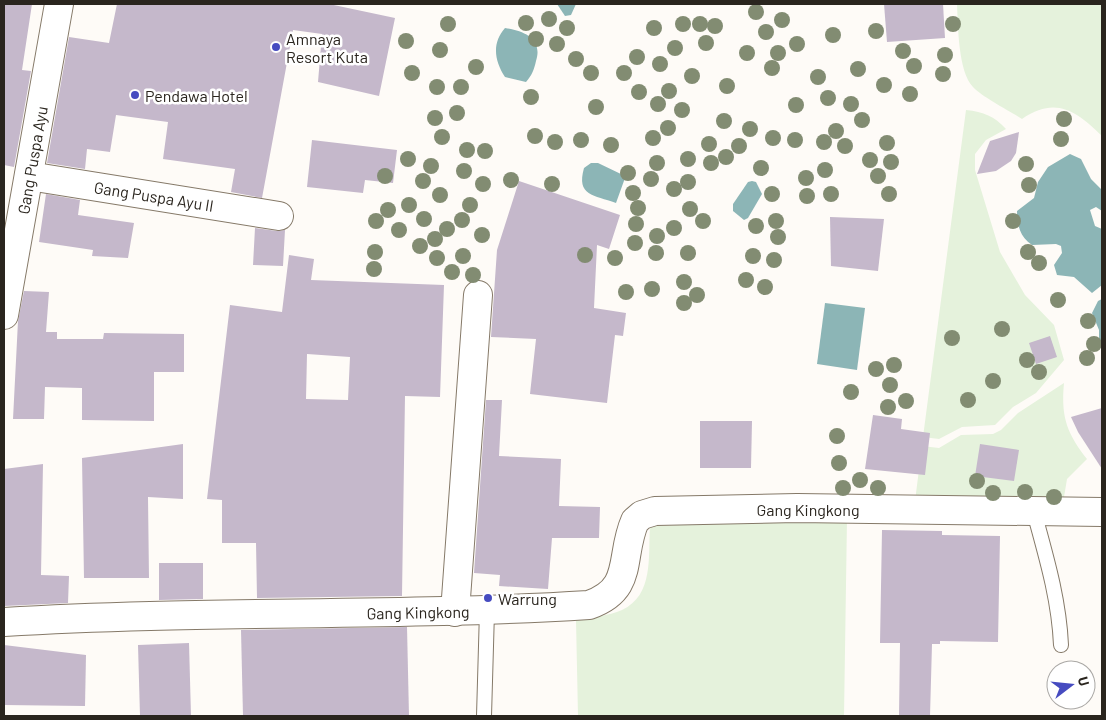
<svg xmlns="http://www.w3.org/2000/svg" width="1106" height="720" font-family="Barlow,sans-serif">
<style>
.green{fill:#e5f2dc}
.water{fill:#8cb5b6}
.building{fill:#c5b8cb;fill-rule:evenodd}
.lines{fill:none;stroke-linecap:round;stroke-linejoin:round}
.service-casing{stroke:#857968;stroke-width:16}
.minor-casing{stroke:#857968;stroke-width:30}
.service{stroke:#fff;stroke-width:14}
.minor{stroke:#fff;stroke-width:28}
.tree{fill:#828c72}
.poi-dot{fill:#464bc0;stroke:#fff;stroke-width:2}
.labels{text-anchor:middle;dominant-baseline:central;stroke-width:5;stroke-linejoin:round;paint-order:stroke}
.poi-label{font-size:16px;fill:#2a251e;stroke:#fff;text-anchor:start}
.street-label{font-size:16px;fill:#2a251e;stroke:#fff}
</style>
<rect width="100%" height="100%" fill="#fefbf7"/>
<g class="green">
<path d="M957 4H1102V136C1076 111 1056 96 1022 119 1010 111 982 97 973 87 958 72 958 25 957 4Z"/>
<path d="M966 110C984 112 994 116 1006 129L986 140 975 154V170L1000 252 1025 295 1054 325 1064 360 1036 393 1013 407 995 425 962 427 939 439 923 437Z"/>
<path d="M1064 383C1061 416 1066 432 1087 459L1067 479 1063 503 915 501 922 446 939 448 961 435 993 434 1001 430 1018 413Z"/>
<path d="M847 519 844 716H578L576 620C590 617 609 616 622 610 654 595 648 557 650 526Z"/>
</g>
<g class="water">
<polygon points="557,4 576,4 571,15 565,16"/>
<path d="M505 28C525 31 543 39 536 61 534 70 532 75 526 82L505 77C494 60 492 43 505 28Z"/>
<path d="M1070 154 1081 159 1091 179 1102 190V211L1096 207 1090 210 1095 226 1102 229V285L1092 293 1074 277 1057 275 1054 265 1062 253 1061 246 1056 244 1032 245C1020 237 1017 225 1017 211L1034 198 1038 182 1048 167Z"/>
<path d="M591 163H598L623 175 625 178 616 203C594 195 576 196 584 168Z"/>
<polygon points="752,181 756,182 762,194 748,218 744,220 733,211 733,204 748,182"/>
<polygon points="1102,299 1102,344 1099,345 1099,330 1092,313 1098,301"/>
<polygon points="825,303 865,308 857,370 817,364"/>
</g>
<g class="building">
<polygon points="4,4 32,4 22,70 31,71 14,167 4,165"/>
<polygon points="117,4 329,4 395,18 379,96 318,82 322,34 293,30 262,198 231,192 235,169 163,159 168,122 116,115 110,152 87,149 85,169 47,163 69,37 109,43"/>
<polygon points="884,4 943,4 945,38 887,42"/>
<polygon points="1019,132 1016,153 1011,161 996,171 977,174 990,141"/>
<polygon points="312,140 397,150 393,183 365,180 363,193 307,187"/>
<polygon points="519,181 620,215 609,249 597,245 594,308 626,313 623,336 615,335 607,403 530,394 536,339 491,337 497,250"/>
<polygon points="46,194 80,200 78,215 134,223 128,258 92,256 93,250 39,242"/>
<polygon points="830,217 884,219 878,271 831,266"/>
<polygon points="255,228 277,231 285,230 283,266 253,265"/>
<path d="M289 255 314 259 311 280 444 285 440 397 405 396 402 596 257 598 256 543H222V500L207 499 230 305 282 312ZM307 354 350 357 348 400 306 399Z"/>
<polygon points="24,291 49,292 46,332 57,332 57,339 103,339 104,333 184,334 184,372 154,372 154,421 82,420 82,388 45,387 44,419 13,419 18,321"/>
<polygon points="1050,336 1057,357 1036,364 1029,343"/>
<polygon points="486,400 502,400 499,456 561,459 559,506 600,507 599,538 552,538 548,589 499,586 500,575 474,573"/>
<polygon points="1102,408 1102,469 1078,432 1071,417"/>
<polygon points="873,415 902,419 901,429 930,433 925,475 865,469"/>
<polygon points="700,421 752,421 751,468 700,468"/>
<polygon points="183,444 183,499 148,497 149,578 84,578 82,458"/>
<polygon points="980,444 1019,450 1014,481 975,476"/>
<polygon points="43,464 41,575 69,576 68,603 4,606 4,469"/>
<polygon points="882,530 942,531 942,535 1000,536 998,642 940,641 940,644 932,644 930,716 899,716 900,643 880,643"/>
<polygon points="159,563 203,563 203,599 159,600"/>
<polygon points="407,627 409,716 243,716 241,630"/>
<polygon points="189,643 191,716 140,716 138,645"/>
<polygon points="4,645 86,655 85,706 4,705"/>
</g>
<g class="lines">
<defs>
<g id="service">
<path d="M1034 512C1046 556 1059 599 1061 645"/>
<polyline points="484,716 487,611"/>
</g>
<g id="minor">
<polyline points="29,176 279,216"/>
<polyline points="4,315 59,4"/>
<polyline points="455,612 478,295"/>
<path d="M4 622C199 610 394 617 589 605 635 589 619 557 635 521L642 515 655 511 797 508 1102 512"/>
</g>
</defs>
<use href="#service" class="service-casing"/>
<use href="#minor" class="minor-casing"/>
<use href="#service" class="service"/>
<use href="#minor" class="minor"/>
</g>
<g class="tree">
<circle cx="756" cy="12" r="8"/>
<circle cx="549" cy="19" r="8"/>
<circle cx="782" cy="20" r="8"/>
<circle cx="526" cy="23" r="8"/>
<circle cx="448" cy="24" r="8"/>
<circle cx="683" cy="24" r="8"/>
<circle cx="700" cy="24" r="8"/>
<circle cx="953" cy="24" r="8"/>
<circle cx="715" cy="26" r="8"/>
<circle cx="567" cy="28" r="8"/>
<circle cx="654" cy="28" r="8"/>
<circle cx="876" cy="31" r="8"/>
<circle cx="766" cy="32" r="8"/>
<circle cx="833" cy="35" r="8"/>
<circle cx="536" cy="39" r="8"/>
<circle cx="406" cy="41" r="8"/>
<circle cx="706" cy="43" r="8"/>
<circle cx="557" cy="44" r="8"/>
<circle cx="797" cy="44" r="8"/>
<circle cx="675" cy="48" r="8"/>
<circle cx="440" cy="50" r="8"/>
<circle cx="903" cy="51" r="8"/>
<circle cx="747" cy="53" r="8"/>
<circle cx="778" cy="53" r="8"/>
<circle cx="945" cy="55" r="8"/>
<circle cx="637" cy="57" r="8"/>
<circle cx="576" cy="59" r="8"/>
<circle cx="660" cy="64" r="8"/>
<circle cx="914" cy="66" r="8"/>
<circle cx="476" cy="67" r="8"/>
<circle cx="772" cy="68" r="8"/>
<circle cx="858" cy="69" r="8"/>
<circle cx="412" cy="73" r="8"/>
<circle cx="591" cy="73" r="8"/>
<circle cx="624" cy="73" r="8"/>
<circle cx="943" cy="74" r="8"/>
<circle cx="692" cy="76" r="8"/>
<circle cx="818" cy="77" r="8"/>
<circle cx="884" cy="85" r="8"/>
<circle cx="727" cy="86" r="8"/>
<circle cx="437" cy="87" r="8"/>
<circle cx="461" cy="87" r="8"/>
<circle cx="669" cy="91" r="8"/>
<circle cx="639" cy="92" r="8"/>
<circle cx="910" cy="94" r="8"/>
<circle cx="531" cy="97" r="8"/>
<circle cx="828" cy="98" r="8"/>
<circle cx="658" cy="104" r="8"/>
<circle cx="851" cy="104" r="8"/>
<circle cx="796" cy="105" r="8"/>
<circle cx="596" cy="107" r="8"/>
<circle cx="682" cy="110" r="8"/>
<circle cx="457" cy="113" r="8"/>
<circle cx="435" cy="118" r="8"/>
<circle cx="1064" cy="119" r="8"/>
<circle cx="862" cy="120" r="8"/>
<circle cx="724" cy="121" r="8"/>
<circle cx="668" cy="128" r="8"/>
<circle cx="750" cy="129" r="8"/>
<circle cx="836" cy="131" r="8"/>
<circle cx="535" cy="136" r="8"/>
<circle cx="442" cy="137" r="8"/>
<circle cx="653" cy="138" r="8"/>
<circle cx="773" cy="138" r="8"/>
<circle cx="1061" cy="139" r="8"/>
<circle cx="581" cy="140" r="8"/>
<circle cx="795" cy="140" r="8"/>
<circle cx="555" cy="142" r="8"/>
<circle cx="824" cy="142" r="8"/>
<circle cx="887" cy="143" r="8"/>
<circle cx="709" cy="144" r="8"/>
<circle cx="611" cy="145" r="8"/>
<circle cx="739" cy="146" r="8"/>
<circle cx="845" cy="146" r="8"/>
<circle cx="467" cy="150" r="8"/>
<circle cx="485" cy="151" r="8"/>
<circle cx="726" cy="157" r="8"/>
<circle cx="408" cy="159" r="8"/>
<circle cx="688" cy="159" r="8"/>
<circle cx="870" cy="160" r="8"/>
<circle cx="891" cy="162" r="8"/>
<circle cx="657" cy="163" r="8"/>
<circle cx="711" cy="163" r="8"/>
<circle cx="1026" cy="164" r="8"/>
<circle cx="431" cy="166" r="8"/>
<circle cx="761" cy="168" r="8"/>
<circle cx="825" cy="170" r="8"/>
<circle cx="464" cy="171" r="8"/>
<circle cx="628" cy="173" r="8"/>
<circle cx="385" cy="176" r="8"/>
<circle cx="878" cy="176" r="8"/>
<circle cx="806" cy="178" r="8"/>
<circle cx="651" cy="179" r="8"/>
<circle cx="511" cy="180" r="8"/>
<circle cx="423" cy="181" r="8"/>
<circle cx="688" cy="182" r="8"/>
<circle cx="483" cy="184" r="8"/>
<circle cx="552" cy="184" r="8"/>
<circle cx="1029" cy="185" r="8"/>
<circle cx="674" cy="189" r="8"/>
<circle cx="633" cy="193" r="8"/>
<circle cx="772" cy="194" r="8"/>
<circle cx="831" cy="194" r="8"/>
<circle cx="889" cy="194" r="8"/>
<circle cx="440" cy="195" r="8"/>
<circle cx="807" cy="196" r="8"/>
<circle cx="409" cy="205" r="8"/>
<circle cx="470" cy="205" r="8"/>
<circle cx="638" cy="208" r="8"/>
<circle cx="690" cy="209" r="8"/>
<circle cx="388" cy="210" r="8"/>
<circle cx="424" cy="219" r="8"/>
<circle cx="462" cy="220" r="8"/>
<circle cx="376" cy="221" r="8"/>
<circle cx="703" cy="221" r="8"/>
<circle cx="776" cy="221" r="8"/>
<circle cx="1013" cy="221" r="8"/>
<circle cx="636" cy="224" r="8"/>
<circle cx="756" cy="226" r="8"/>
<circle cx="674" cy="228" r="8"/>
<circle cx="447" cy="229" r="8"/>
<circle cx="399" cy="230" r="8"/>
<circle cx="482" cy="235" r="8"/>
<circle cx="657" cy="236" r="8"/>
<circle cx="778" cy="237" r="8"/>
<circle cx="435" cy="239" r="8"/>
<circle cx="635" cy="243" r="8"/>
<circle cx="420" cy="246" r="8"/>
<circle cx="375" cy="252" r="8"/>
<circle cx="1028" cy="252" r="8"/>
<circle cx="656" cy="253" r="8"/>
<circle cx="688" cy="253" r="8"/>
<circle cx="585" cy="255" r="8"/>
<circle cx="463" cy="256" r="8"/>
<circle cx="753" cy="256" r="8"/>
<circle cx="437" cy="258" r="8"/>
<circle cx="615" cy="258" r="8"/>
<circle cx="774" cy="260" r="8"/>
<circle cx="1039" cy="263" r="8"/>
<circle cx="374" cy="269" r="8"/>
<circle cx="452" cy="272" r="8"/>
<circle cx="473" cy="275" r="8"/>
<circle cx="746" cy="280" r="8"/>
<circle cx="684" cy="282" r="8"/>
<circle cx="765" cy="287" r="8"/>
<circle cx="652" cy="289" r="8"/>
<circle cx="626" cy="292" r="8"/>
<circle cx="697" cy="295" r="8"/>
<circle cx="1058" cy="300" r="8"/>
<circle cx="684" cy="303" r="8"/>
<circle cx="1088" cy="321" r="8"/>
<circle cx="1002" cy="329" r="8"/>
<circle cx="952" cy="338" r="8"/>
<circle cx="1094" cy="344" r="8"/>
<circle cx="1087" cy="358" r="8"/>
<circle cx="1027" cy="360" r="8"/>
<circle cx="894" cy="365" r="8"/>
<circle cx="876" cy="369" r="8"/>
<circle cx="1039" cy="372" r="8"/>
<circle cx="993" cy="381" r="8"/>
<circle cx="890" cy="385" r="8"/>
<circle cx="851" cy="392" r="8"/>
<circle cx="968" cy="400" r="8"/>
<circle cx="906" cy="401" r="8"/>
<circle cx="888" cy="407" r="8"/>
<circle cx="837" cy="436" r="8"/>
<circle cx="839" cy="463" r="8"/>
<circle cx="860" cy="480" r="8"/>
<circle cx="977" cy="481" r="8"/>
<circle cx="843" cy="488" r="8"/>
<circle cx="878" cy="488" r="8"/>
<circle cx="1025" cy="492" r="8"/>
<circle cx="993" cy="493" r="8"/>
<circle cx="1054" cy="497" r="8"/>
</g>
<g class="poi-dot">
<circle cx="276" cy="47" r="5"/>
<circle cx="135" cy="95" r="5"/>
<circle cx="488" cy="598" r="5"/>
</g>
<g class="labels">
<g class="poi-label">
<text x="286" y="38">Amnaya<tspan x="286" dy="18">Resort Kuta</tspan></text>
<text x="145" y="95">Pendawa Hotel</text>
<text x="498" y="598">Warrung</text>
</g>
<g class="street-label">
<text transform="translate(32 160) rotate(-80)">Gang Puspa Ayu</text>
<text transform="translate(154 196) rotate(9)">Gang Puspa Ayu II</text>
<text x="808" y="509">Gang Kingkong</text>
<text transform="translate(418 612) rotate(-1)">Gang Kingkong</text>
</g>
</g>
<rect width="1106" height="720" fill="none" stroke="#2a251e" stroke-width="10"/>
<g transform="translate(1071 685) rotate(74)"><circle r="24" fill="#ffffff" stroke="#aaa8a5"/>
<path d="M0-4L9 19L0 12L-9 19Z" fill="#464bc0"/>
<text y="-8" font-size="14" font-weight="bold" text-anchor="middle" fill="#2a251e">U</text>
</g>
</svg>
